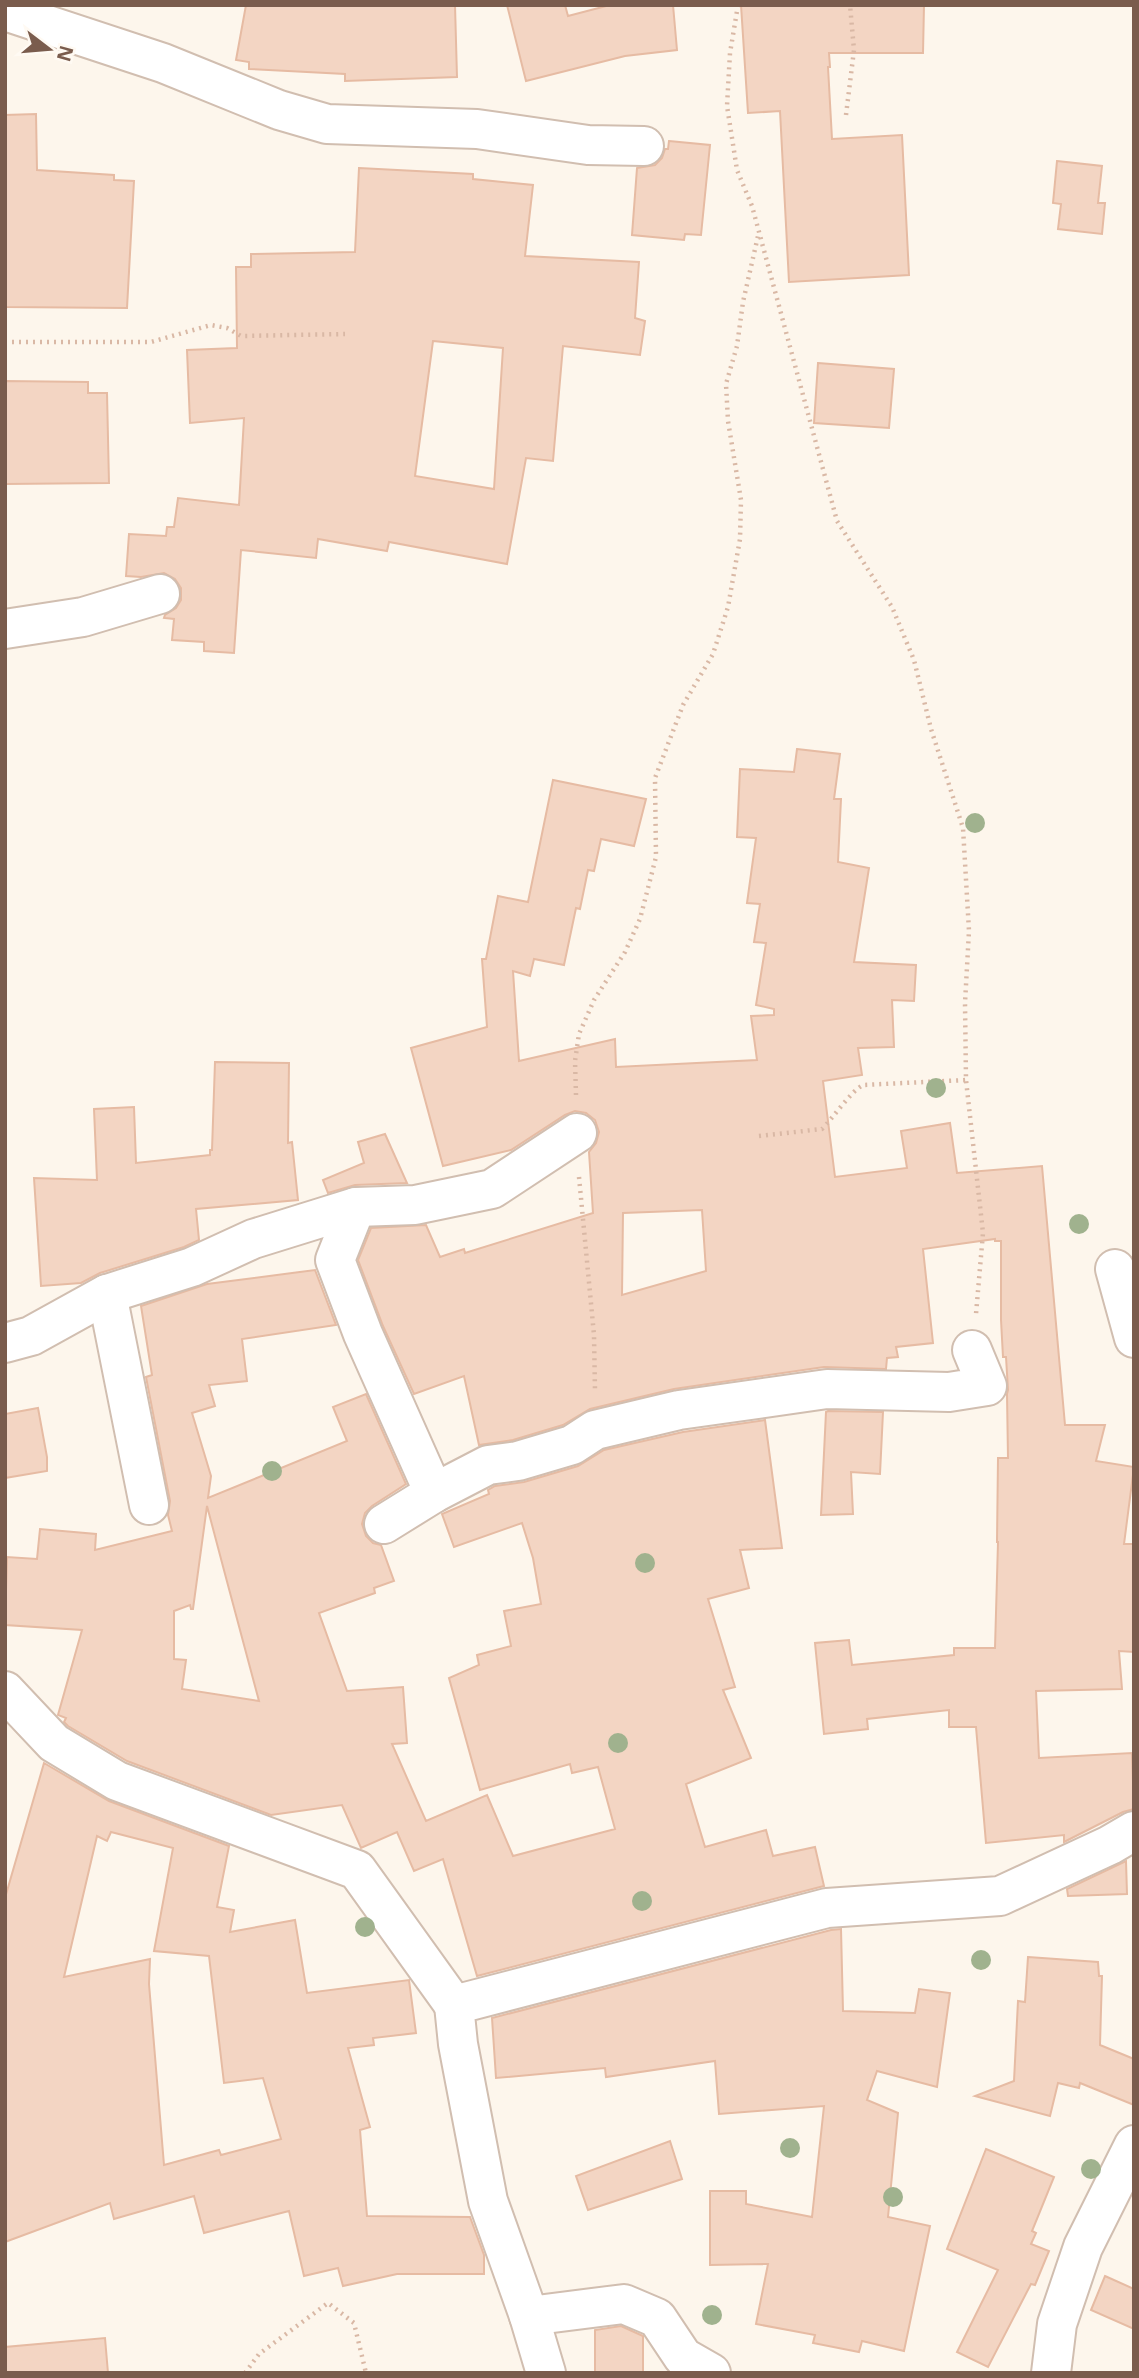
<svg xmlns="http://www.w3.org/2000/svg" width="1139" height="2378" font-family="'Open Sans',sans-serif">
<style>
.building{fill:#f3d5c3;stroke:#e6bba3;stroke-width:2;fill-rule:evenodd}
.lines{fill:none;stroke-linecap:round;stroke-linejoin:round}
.minor-casing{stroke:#d1beb0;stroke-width:42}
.path{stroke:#d9b8a5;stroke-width:4.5;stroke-dasharray:2 5;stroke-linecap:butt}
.minor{stroke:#fff;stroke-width:38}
.tree{fill:#a0b28e}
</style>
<rect width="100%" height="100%" fill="#fdf6ec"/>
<g class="building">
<polygon points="246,5 455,5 457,77 345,81 345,74 249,69 249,62 236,60"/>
<polygon points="507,5 565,5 568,16 610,5 673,5 677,50 625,56 526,81"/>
<polygon points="741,5 924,5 923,53 829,53 830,67 828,67 832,139 902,135 909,275 789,282 780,111 748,113"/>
<polygon points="36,114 37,170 114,175 114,180 134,181 127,308 5,307 5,115"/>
<polygon points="669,141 710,145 701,235 685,234 684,240 632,235 637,168 655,165 662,158 665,149 668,149"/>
<polygon points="1057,161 1102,166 1098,203 1105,203 1102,234 1058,229 1061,204 1053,203"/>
<path d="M359 168 473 174V179L533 185 525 256 639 262 635 318 645 321 640 355 563 346 553 461 526 458 507 564 389 542 387 551 318 539 316 558 241 550 234 653 204 651V642L172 640 174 619 164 618 165 615 176 608 181 600V588L175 579 164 573 141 577 126 576 129 534 166 536 167 527H174L178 498 239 505 244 418 190 423 187 350 237 348 236 267H251V254L355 252ZM433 341 503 348 494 489 415 476Z"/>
<polygon points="818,363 894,369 889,428 814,423"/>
<polygon points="5,381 88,382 88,393 107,393 109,483 5,484"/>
<path d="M797 749 840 754 834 799H841L838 862 869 868 854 962 916 965 914 1001 892 1000 894 1047 858 1048 862 1075 823 1081 835 1177 907 1168 901 1131 950 1123 957 1173 1042 1166 1065 1425H1105L1096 1461 1134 1467 1124 1544H1134V1652L1119 1651 1122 1689 1036 1691 1039 1758 1132 1753 1134 1809 1123 1812 1064 1842V1835L986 1843 976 1727H949V1710L867 1719 868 1729 824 1734 815 1643 849 1640 852 1665 954 1655V1648H995L998 1542H997L998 1458H1008L1007 1394 1008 1390 1006 1357H1003L1001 1320V1241H995V1239L923 1249 933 1343 896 1347 898 1357 887 1358 886 1369 824 1367 674 1389 590 1409 563 1425 513 1440 479 1445 464 1376 414 1394 383 1326 358 1260 371 1228 426 1225 440 1257 464 1249 465 1253 593 1213 589 1152 596 1143 599 1132 595 1120 586 1113 575 1111 565 1115 511 1150 443 1166 411 1048 487 1027 482 959H486L498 896 528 902 553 780 646 799 634 846 601 839 594 871 588 870 580 909 576 908 564 965 534 959 530 976 513 971 519 1061 615 1039 616 1067 757 1060 751 1016 774 1015V1009L756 1005 766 943 754 942 760 904 747 903 756 838 737 837 740 769 794 772ZM702 1210 706 1271 622 1295 623 1213Z"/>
<polygon points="215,1062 289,1063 288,1143 292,1142 298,1200 196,1209 199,1240 184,1247 100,1273 81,1283 41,1286 34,1178 97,1180 94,1109 134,1107 136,1163 210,1155 210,1150 212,1150"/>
<polygon points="385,1134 407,1183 355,1185 328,1193 323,1180 364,1163 358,1142"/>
<path d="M315 1270 336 1325 242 1339 247 1381 209 1385 215 1406 192 1413 211 1476 208 1498 347 1441 333 1407 366 1394 406 1484 372 1506 365 1513 362 1524 366 1536 373 1543 381 1545 394 1581 374 1588 375 1593 319 1613 347 1691 403 1687 407 1743 392 1744 426 1821 487 1795 513 1856 615 1829 598 1767 572 1773 570 1764 480 1790 449 1678 479 1665 477 1655 511 1646 504 1611 541 1604 533 1558 522 1523 454 1547 442 1514 489 1494 488 1490 495 1486 524 1482 578 1466 604 1450 683 1432 765 1420 782 1548 740 1550 749 1588 708 1599 735 1687 723 1690 751 1758 686 1784 705 1847 766 1830 773 1856 815 1847 824 1886 477 1976 443 1859 414 1871 397 1832 361 1848 342 1805 271 1815 127 1761 68 1726 64 1722 66 1718 58 1715 82 1630 5 1625 7 1557 37 1559 40 1529 96 1534 95 1550 172 1531 168 1515 170 1501 146 1377 152 1375 141 1306 207 1284ZM207 1506 225 1574 259 1701 182 1689 186 1660 174 1659V1611L190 1605 191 1609H193Z"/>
<polygon points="38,1408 47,1457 47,1471 5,1478 5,1414"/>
<polygon points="828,1411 883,1412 880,1474 851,1472 853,1514 821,1515 826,1412"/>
<path d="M44 1763 109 1801 229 1846 217 1907 234 1910 230 1932 295 1920 307 1993 409 1980 416 2033 373 2038 374 2045 348 2048 370 2127 360 2130 367 2216 470 2217 484 2255V2274H397L343 2286 338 2268 304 2276 289 2211 204 2233 194 2196 114 2219 110 2203 5 2242V1898ZM111 1832 173 1848 154 1951 209 1956 224 2083 263 2078 281 2139 221 2155 219 2150 164 2165 149 1984 150 1959 64 1977 97 1836 107 1841Z"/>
<polygon points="1126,1861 1127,1894 1068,1896 1067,1889"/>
<polygon points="841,1929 843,2011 915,2013 919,1989 950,1993 937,2087 877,2071 867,2100 898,2113 888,2217 930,2226 904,2351 862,2341 859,2352 813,2343 815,2335 756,2324 768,2264 710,2265 710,2191 746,2191 746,2204 812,2217 824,2106 719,2114 715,2061 606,2077 605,2068 496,2078 492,2018 831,1930"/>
<polygon points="1028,1957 1098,1962 1099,1976 1102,1976 1100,2045 1134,2059 1134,2105 1080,2083 1079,2088 1058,2083 1050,2116 975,2096 1014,2081 1018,2001 1025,2002"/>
<polygon points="670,2141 682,2179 588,2210 576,2176"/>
<polygon points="986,2149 1054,2177 1032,2231 1036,2233 1031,2244 1049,2251 1035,2285 1031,2284 988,2367 957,2352 998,2270 947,2249"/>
<polygon points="1105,2276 1134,2289 1134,2329 1091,2310"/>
<polygon points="621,2326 643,2336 643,2373 595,2373 595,2330"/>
<polygon points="105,2338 108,2373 5,2373 5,2347"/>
</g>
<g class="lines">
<defs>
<g id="minor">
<polyline points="5,11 163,63 279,110 327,124 477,129 588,145 644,146"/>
<polyline points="5,629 83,617 160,594"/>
<polyline points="356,1207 335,1260 363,1334 434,1493"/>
<polyline points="1115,1269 1134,1338"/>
<polyline points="107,1294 149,1505"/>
<polyline points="5,1343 31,1336 107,1294 192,1267 253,1239 356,1207 415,1205 492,1189 577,1133"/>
<polyline points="384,1524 434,1493 488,1465 518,1461 572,1445 595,1430 679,1410 827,1389 949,1392 987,1386 972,1350"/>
<polyline points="5,1691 54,1743 117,1781 357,1870 454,2005"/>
<polyline points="529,2316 624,2304 657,2318 683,2357 711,2373"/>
<polyline points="546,2373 529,2316 488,2201 458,2044 454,2005 827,1908 1000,1896 1110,1845 1134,1831"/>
<polyline points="1051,2373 1057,2324 1083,2247 1134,2145"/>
</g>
</defs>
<use href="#minor" class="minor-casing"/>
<g class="path">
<polyline points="738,5 730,53 727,106 737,170 752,206 837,521 892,607 914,660 931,729 963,828 969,931 965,1003 966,1080 983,1233 976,1314"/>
<polyline points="846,115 854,50 850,5"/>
<polyline points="5,342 151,342 211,325 227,328 241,336 345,334"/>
<polyline points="576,1095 575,1061 579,1034 594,1000 625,952 640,919 656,857 655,778 683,705 713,654 728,607 740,539 741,500 728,421 726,384 737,346 743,302 758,236"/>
<path d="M759 1136 822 1129C833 1118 852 1090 863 1085L966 1080"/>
<polyline points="579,1177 594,1335 595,1391"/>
<polyline points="245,2373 259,2354 328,2303 354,2323 366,2373"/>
</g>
<use href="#minor" class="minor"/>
</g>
<g class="tree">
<circle cx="975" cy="823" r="10"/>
<circle cx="936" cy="1088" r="10"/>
<circle cx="1079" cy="1224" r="10"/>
<circle cx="272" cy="1471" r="10"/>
<circle cx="645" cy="1563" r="10"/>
<circle cx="618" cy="1743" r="10"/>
<circle cx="642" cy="1901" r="10"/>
<circle cx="365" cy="1927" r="10"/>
<circle cx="981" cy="1960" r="10"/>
<circle cx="790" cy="2148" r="10"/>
<circle cx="1091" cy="2169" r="10"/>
<circle cx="893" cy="2197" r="10"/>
<circle cx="712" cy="2315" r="10"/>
</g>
<rect width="1139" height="2378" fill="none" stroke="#7a5c4d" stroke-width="14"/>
<g transform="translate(49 49) rotate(106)" stroke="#fffaf3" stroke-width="5" paint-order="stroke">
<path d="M0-5L12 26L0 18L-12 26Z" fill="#7a5c4d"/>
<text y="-10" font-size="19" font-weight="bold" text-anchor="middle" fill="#7a5c4d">N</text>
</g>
</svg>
